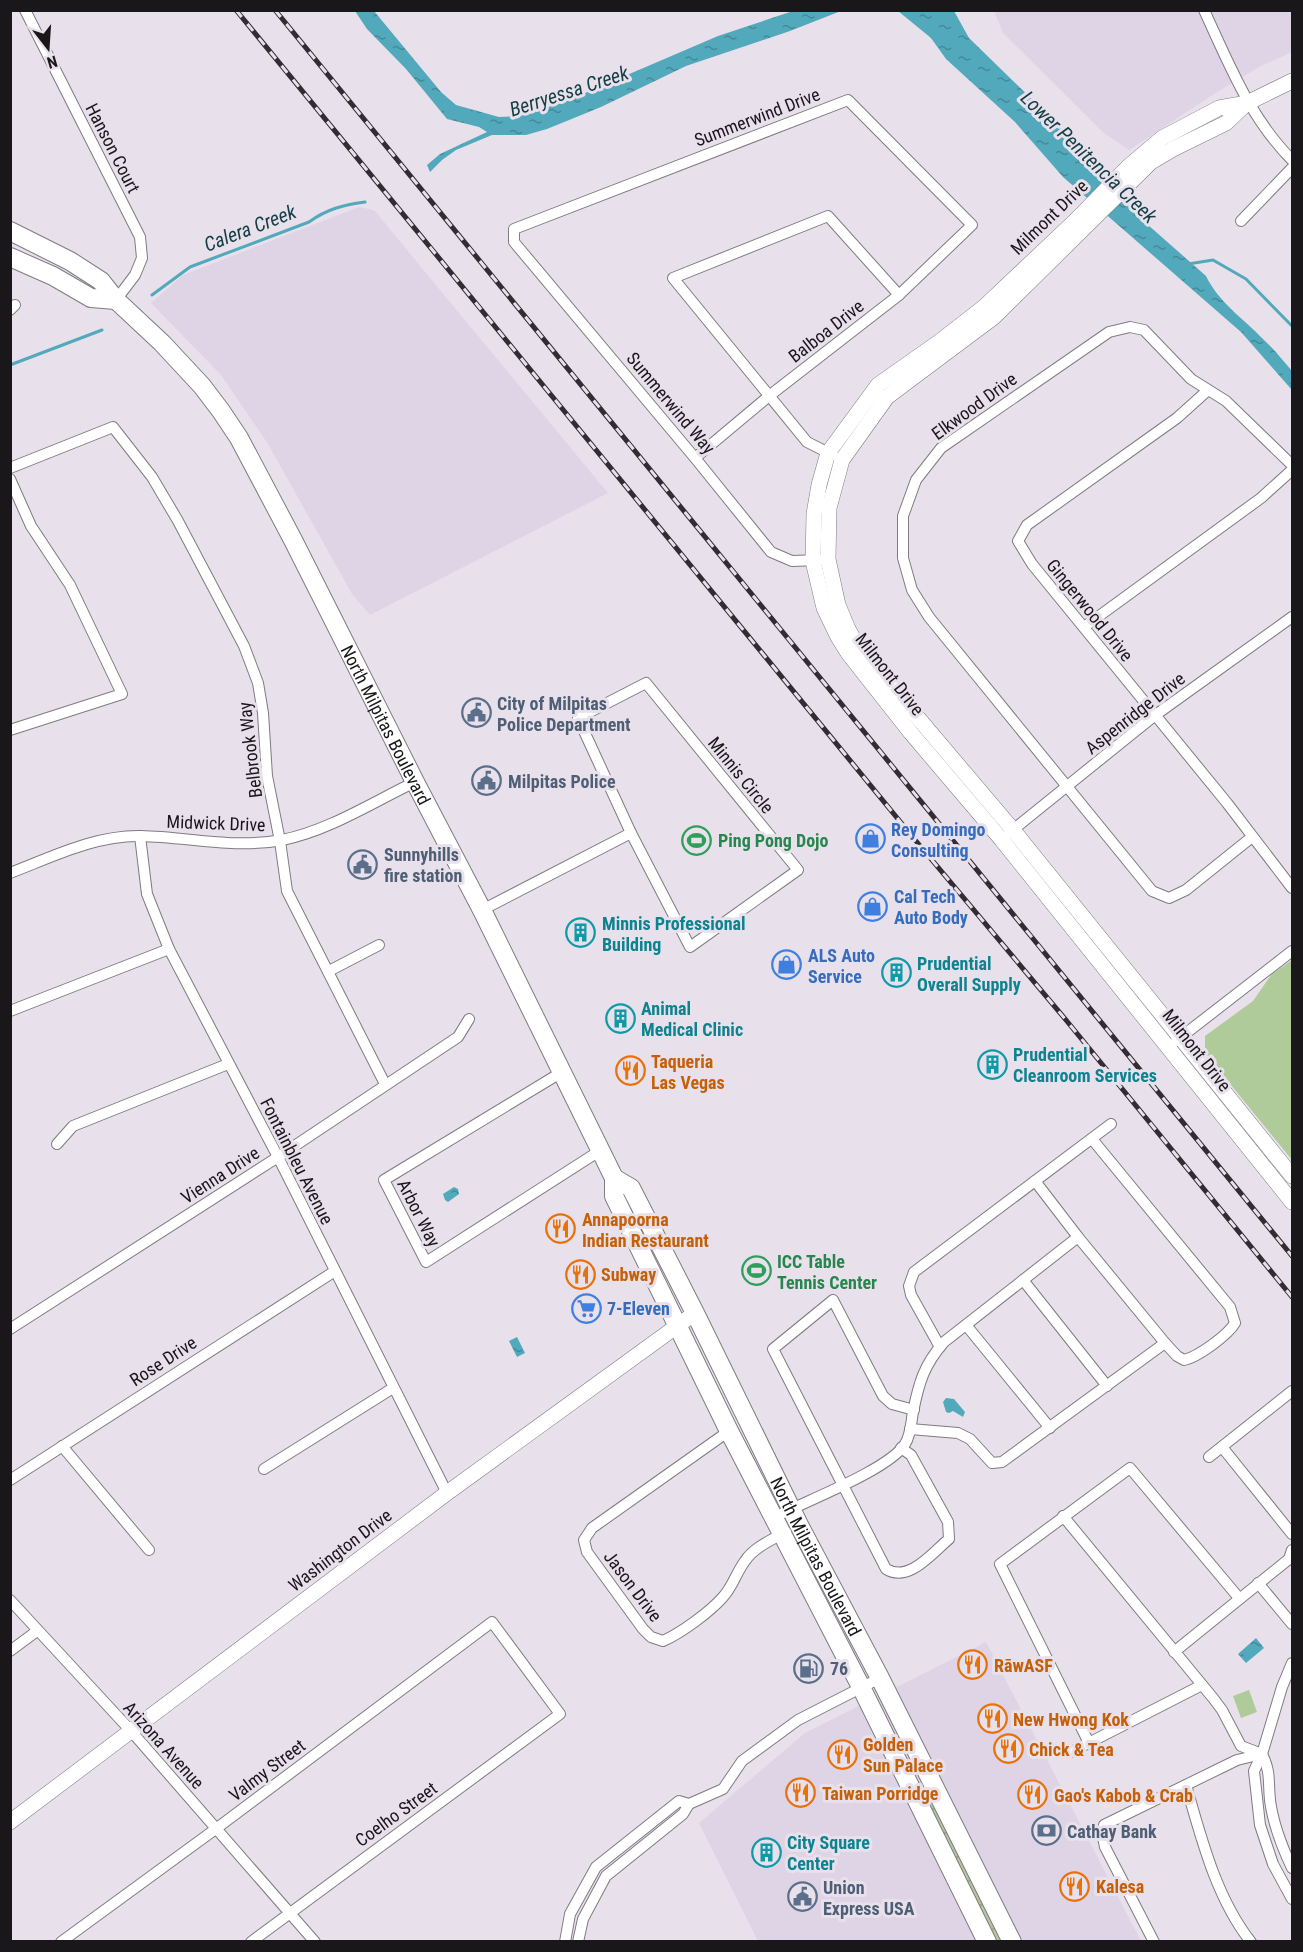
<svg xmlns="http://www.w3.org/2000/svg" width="1303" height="1952" font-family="'Roboto Condensed',sans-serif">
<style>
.built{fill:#dfd4e5}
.grass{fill:url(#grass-dots)}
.green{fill:#b0cb9a}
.water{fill:url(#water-ripples)}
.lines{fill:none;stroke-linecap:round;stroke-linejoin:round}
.stream{stroke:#52a9bb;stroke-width:3}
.street-casing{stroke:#807a83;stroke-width:12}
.secondary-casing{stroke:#807a83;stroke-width:16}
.primary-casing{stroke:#807a83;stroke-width:20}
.street{stroke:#fff;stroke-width:10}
.secondary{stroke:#fff;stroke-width:15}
.primary{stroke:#fff;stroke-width:18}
.rail-casing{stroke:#312d32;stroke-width:5}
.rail{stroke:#e8e1eb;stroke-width:3;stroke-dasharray:9;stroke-linecap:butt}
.labels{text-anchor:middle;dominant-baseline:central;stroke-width:6;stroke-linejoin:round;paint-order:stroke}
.street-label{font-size:18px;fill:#1a171b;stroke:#e8e1eb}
.service-label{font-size:18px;font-weight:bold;fill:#4e5e75;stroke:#e8e1eb;text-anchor:start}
.shop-label{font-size:18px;font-weight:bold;fill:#366cbe;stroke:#e8e1eb;text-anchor:start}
.leisure-label{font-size:18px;font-weight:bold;fill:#27864d;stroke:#e8e1eb;text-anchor:start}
.culture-label{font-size:18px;font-weight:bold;fill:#0d838f;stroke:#e8e1eb;text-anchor:start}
.food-label{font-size:18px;font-weight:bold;fill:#c56008;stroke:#e8e1eb;text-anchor:start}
.water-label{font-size:20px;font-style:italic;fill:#143d45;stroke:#e8e1eb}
</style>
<defs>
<pattern id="grass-dots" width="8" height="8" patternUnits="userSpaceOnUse" patternTransform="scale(1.5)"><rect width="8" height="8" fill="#b0cb9a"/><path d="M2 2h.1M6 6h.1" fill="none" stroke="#97ae84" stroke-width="1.8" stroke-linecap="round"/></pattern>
<pattern id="water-ripples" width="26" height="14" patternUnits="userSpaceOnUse" patternTransform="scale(1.5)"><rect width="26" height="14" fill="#52a9bb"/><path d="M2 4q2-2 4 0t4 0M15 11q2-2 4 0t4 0" fill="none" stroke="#438997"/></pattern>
</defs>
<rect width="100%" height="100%" fill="#e8e1eb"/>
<g class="built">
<polygon points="994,11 1292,11 1292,52 1261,66 1214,94 1129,150 1104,133 1003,33"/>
<polygon points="359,207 374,210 608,493 370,615 352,594 268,444 221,375 151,303 183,275"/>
<polygon points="986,1642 1141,1941 758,1941 699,1823 805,1733"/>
</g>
<polygon class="grass" points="915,1779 933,1803 1003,1941 995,1941"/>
<g class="green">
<polygon points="1292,960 1292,1160 1205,1053 1205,1036 1253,1001 1271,975"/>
<polygon points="1249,1690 1257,1712 1241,1718 1233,1696"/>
</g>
<g class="water">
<path d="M933 10 954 11 969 38 1041 108 1131 204 1139 217 1206 276C1219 303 1243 318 1263 339 1274 349 1283 361 1292 371V390L1241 332 1063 177 1015 122 946 59 931 38 898 11Z"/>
<polygon points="355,11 374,11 441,92 456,105 499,117 520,116 564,102 718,36 793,11 841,11 790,31 686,66 601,107 547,129 526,135 492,135 456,150 442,160 430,172 427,165 440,154 487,132 479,127 447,119 406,69 367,29"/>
<polygon points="454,1187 458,1189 459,1194 448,1202 445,1200 443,1194"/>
<polygon points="517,1337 525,1353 517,1357 509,1341"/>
<polygon points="946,1398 954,1399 965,1412 963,1417 953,1411 949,1413 946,1412 943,1402"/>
<polygon points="1256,1638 1264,1648 1246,1663 1238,1654"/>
</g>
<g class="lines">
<g class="stream">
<polyline points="1188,264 1213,260 1246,279 1292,326"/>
<path d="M152 295 190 267 309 222C327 209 343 205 365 202"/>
<polyline points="10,365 102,330"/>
</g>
<defs>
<g id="street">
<polyline points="25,10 140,237 142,258 135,275 116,300"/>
<path d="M1204 10C1229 64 1250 118 1292 160"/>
<polyline points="1241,221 1292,168"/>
<polyline points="10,310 15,305"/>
<polyline points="1207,391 1177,418 1027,525 1018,541 1032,564 1227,803 1292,888"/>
<polyline points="833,455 807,442 673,278 828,216 899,295"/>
<polyline points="695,458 769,396 899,295 972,225 848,100 514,229 514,242 695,458 771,552 792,561 819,560"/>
<polyline points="10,468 113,427 152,477 178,521 244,646 258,683 263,713 267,776 280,841 287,891 385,1084"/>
<polyline points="10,479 31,526 70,585 122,694 10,730"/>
<polyline points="1084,627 1261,498 1292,470"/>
<polygon points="646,683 798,870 690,947 631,833 578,718"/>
<polyline points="1009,833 1154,716 1292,617"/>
<polyline points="140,836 147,894 169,949 278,1157 447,1493"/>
<polyline points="1252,837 1186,890 1169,898 1152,891 929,617 912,590 903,558 903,516 916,480 941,448 1109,332 1130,327 1144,330 1191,379 1226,401 1292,465"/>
<path d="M10 873C52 857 95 835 141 836 188 837 235 849 282 840 328 831 373 802 415 782"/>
<polyline points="482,910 631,833"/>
<polyline points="329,971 379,945"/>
<polyline points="10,1011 169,949"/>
<polyline points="1176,1041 1292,951"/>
<polyline points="562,1072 384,1180 426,1262 601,1150"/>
<polyline points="57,1144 73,1126 228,1064"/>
<path d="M1035 1181 1078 1237 1165 1343 1177 1356 1184 1360C1198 1357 1228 1335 1235 1323L1230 1307 1092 1139"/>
<polyline points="1023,1280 1107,1386"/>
<polyline points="966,1325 1050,1428"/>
<polyline points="10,1329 278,1157 458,1037 469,1019"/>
<polyline points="940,1347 911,1295 909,1286 914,1272 1111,1124"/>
<polyline points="910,1429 958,1433 970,1439 992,1463 1002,1462 1165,1343"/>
<path d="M729 1431 592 1528 584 1540 587 1552 643 1629 651 1637 663 1641C681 1633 710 1612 723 1597 733 1586 736 1573 745 1561 753 1548 773 1539 786 1532"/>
<polyline points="62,1446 149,1550"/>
<polyline points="1222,1447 1292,1534"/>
<path d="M901 1448 911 1455 948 1522 949 1539C932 1553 909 1583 886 1569L773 1349 833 1300 883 1396 892 1404 914 1410"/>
<polyline points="1209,1457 1292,1391"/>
<polyline points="264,1469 393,1388"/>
<polyline points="10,1480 335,1271"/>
<polyline points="1063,1516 1213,1698 1222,1710 1241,1746 1262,1754"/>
<path d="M773 1518C803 1502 889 1470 905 1444 911 1435 911 1422 913 1412 919 1382 924 1365 944 1342L1078 1237"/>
<polyline points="1258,1583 1292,1624"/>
<polyline points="10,1600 132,1732 315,1942"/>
<polyline points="10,1651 37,1631"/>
<polyline points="1174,1652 1289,1559 1292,1550"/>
<polyline points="1292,1663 1282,1687 1262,1754 1254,1771 1260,1825 1273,1864 1292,1899"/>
<polyline points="1089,1743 1000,1564 1130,1468 1239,1598"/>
<polyline points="1071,1752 1202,1685"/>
<path d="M1262 1754C1271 1772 1268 1781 1270 1800 1273 1824 1282 1847 1292 1868"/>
<path d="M1186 1785C1201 1837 1216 1898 1251 1942"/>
<polyline points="61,1942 217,1828 492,1622 560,1714 251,1942"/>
<polyline points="565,1942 570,1914 596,1867 679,1801 689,1804 723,1789 742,1761 798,1720 880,1678"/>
<polyline points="578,1942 583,1919 606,1876 683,1814 689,1804"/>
<polyline points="1154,1942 1105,1847 1103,1837 1104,1825 1237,1760 1262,1754"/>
</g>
<g id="secondary">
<polyline points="1292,81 1247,103 1219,108 1162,138 1129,166 1075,221 984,307 939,342 878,385 828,453 819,485 814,514 813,561 824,608 838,637 848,653 911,733 1001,839 1292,1202"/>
<polyline points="1247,103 1226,123 1173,149 1151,162 994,317 887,397 842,460 829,508 828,559 838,605 848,629 858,647 1013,830 1292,1176"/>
<polyline points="10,1822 447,1493 695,1313"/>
</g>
<g id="primary">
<path id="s1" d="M10 231 70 261 101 281 116 300 162 343 202 386 221 411 239 438 293 540 415 782 482 910 614 1178V1196L729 1431 861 1687 987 1942"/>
<polyline points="10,257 53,276 91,298 116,300"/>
<path id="s2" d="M614 1178 631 1188 695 1313 799 1525 880 1678 1012 1942"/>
</g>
</defs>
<use href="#street" class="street-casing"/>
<use href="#secondary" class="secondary-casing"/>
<use href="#primary" class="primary-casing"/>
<use href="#street" class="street"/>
<use href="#secondary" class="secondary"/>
<use href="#primary" class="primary"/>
<defs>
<g id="rail">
<polyline points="236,10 916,841 1066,1020 1292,1297"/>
<polyline points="275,10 1292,1256"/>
</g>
</defs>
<use href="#rail" class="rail-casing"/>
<use href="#rail" class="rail"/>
</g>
<defs>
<symbol id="civic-ring" viewBox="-11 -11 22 22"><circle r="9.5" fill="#e8e1eb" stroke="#5c6f8a" stroke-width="1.5"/><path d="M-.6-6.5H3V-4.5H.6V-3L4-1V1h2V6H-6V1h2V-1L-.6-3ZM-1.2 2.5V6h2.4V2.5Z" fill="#5c6f8a"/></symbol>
<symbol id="shop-ring" viewBox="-11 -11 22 22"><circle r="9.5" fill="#e8e1eb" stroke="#3f7fe0" stroke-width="1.5"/><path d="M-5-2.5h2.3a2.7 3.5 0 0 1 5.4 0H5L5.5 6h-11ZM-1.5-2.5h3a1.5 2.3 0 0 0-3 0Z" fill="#3f7fe0"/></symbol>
<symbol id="stadium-ring" viewBox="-11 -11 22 22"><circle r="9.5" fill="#e8e1eb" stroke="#2e9e5b" stroke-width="1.5"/><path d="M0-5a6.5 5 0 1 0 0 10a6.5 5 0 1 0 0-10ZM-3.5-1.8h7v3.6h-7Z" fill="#2e9e5b"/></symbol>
<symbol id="building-ring" viewBox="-11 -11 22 22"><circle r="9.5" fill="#e8e1eb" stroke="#0f9aa8" stroke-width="1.5"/><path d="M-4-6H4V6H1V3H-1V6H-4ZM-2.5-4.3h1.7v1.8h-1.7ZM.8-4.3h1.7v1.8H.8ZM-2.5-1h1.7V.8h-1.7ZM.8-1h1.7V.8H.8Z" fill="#0f9aa8"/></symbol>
<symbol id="restaurant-ring" viewBox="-11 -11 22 22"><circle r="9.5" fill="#e8e1eb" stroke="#e8710a" stroke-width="1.5"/><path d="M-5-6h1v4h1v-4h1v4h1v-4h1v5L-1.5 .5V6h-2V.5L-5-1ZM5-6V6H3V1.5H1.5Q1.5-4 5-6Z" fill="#e8710a"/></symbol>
<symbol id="supermarket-ring" viewBox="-11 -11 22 22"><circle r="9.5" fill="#e8e1eb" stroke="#3f7fe0" stroke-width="1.5"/><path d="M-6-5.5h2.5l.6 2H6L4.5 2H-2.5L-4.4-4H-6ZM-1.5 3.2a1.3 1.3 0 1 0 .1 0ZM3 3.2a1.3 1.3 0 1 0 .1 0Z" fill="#3f7fe0"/></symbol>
<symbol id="fuel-ring" viewBox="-11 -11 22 22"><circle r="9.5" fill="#e8e1eb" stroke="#5c6f8a" stroke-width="1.5"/><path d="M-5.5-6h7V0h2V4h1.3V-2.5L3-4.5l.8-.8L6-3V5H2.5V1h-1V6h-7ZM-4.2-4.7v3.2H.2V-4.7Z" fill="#5c6f8a"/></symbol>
<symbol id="bank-ring" viewBox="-11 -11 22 22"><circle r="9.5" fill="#e8e1eb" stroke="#5c6f8a" stroke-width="1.5"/><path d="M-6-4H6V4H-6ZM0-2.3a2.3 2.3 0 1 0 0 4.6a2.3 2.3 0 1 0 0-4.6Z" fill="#5c6f8a"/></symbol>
</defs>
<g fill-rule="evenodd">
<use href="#civic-ring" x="460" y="696" width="33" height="33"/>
<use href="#civic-ring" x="470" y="764" width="33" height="33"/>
<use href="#shop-ring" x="854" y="822" width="33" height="33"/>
<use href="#stadium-ring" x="680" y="824" width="33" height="33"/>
<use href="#civic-ring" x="346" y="848" width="33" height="33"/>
<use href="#shop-ring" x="856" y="890" width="33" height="33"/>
<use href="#building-ring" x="564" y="916" width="33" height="33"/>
<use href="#shop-ring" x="770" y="948" width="33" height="33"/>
<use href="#building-ring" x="880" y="956" width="33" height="33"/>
<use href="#building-ring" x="604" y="1002" width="33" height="33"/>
<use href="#building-ring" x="976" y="1048" width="33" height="33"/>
<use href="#restaurant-ring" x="614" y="1054" width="33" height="33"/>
<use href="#restaurant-ring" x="544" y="1212" width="33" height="33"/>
<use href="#stadium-ring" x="740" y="1254" width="33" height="33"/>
<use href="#restaurant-ring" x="564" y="1258" width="33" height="33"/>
<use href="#supermarket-ring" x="570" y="1292" width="33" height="33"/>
<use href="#restaurant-ring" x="956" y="1648" width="33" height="33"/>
<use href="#fuel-ring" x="792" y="1652" width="33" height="33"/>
<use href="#restaurant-ring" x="976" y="1702" width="33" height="33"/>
<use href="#restaurant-ring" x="992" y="1732" width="33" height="33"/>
<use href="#restaurant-ring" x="826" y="1738" width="33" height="33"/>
<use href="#restaurant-ring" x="784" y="1776" width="33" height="33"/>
<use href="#restaurant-ring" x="1016" y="1778" width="33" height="33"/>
<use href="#bank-ring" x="1030" y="1814" width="33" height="33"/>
<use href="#building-ring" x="750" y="1836" width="33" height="33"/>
<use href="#restaurant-ring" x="1058" y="1870" width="33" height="33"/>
<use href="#civic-ring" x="786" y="1880" width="33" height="33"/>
</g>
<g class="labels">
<g class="street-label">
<text transform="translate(757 117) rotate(-21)">Summerwind Drive</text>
<text transform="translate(113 148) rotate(63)">Hanson Court</text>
<text transform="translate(1049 217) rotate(-44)">Milmont Drive</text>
<text transform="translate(826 331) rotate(-38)">Balboa Drive</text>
<text transform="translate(671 403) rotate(50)">Summerwind Way</text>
<text transform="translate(974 406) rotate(-36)">Elkwood Drive</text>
<text transform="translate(1090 610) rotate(51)">Gingerwood Drive</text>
<text transform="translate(890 674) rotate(52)">Milmont Drive</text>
<text transform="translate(1135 713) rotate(-38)">Aspenridge Drive</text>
<text stroke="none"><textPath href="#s1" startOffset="636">North Milpitas Boulevard</textPath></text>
<text transform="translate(250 750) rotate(-97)">Belbrook Way</text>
<text transform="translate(741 775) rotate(51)">Minnis Circle</text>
<text transform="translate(216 823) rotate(2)">Midwick Drive</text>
<text transform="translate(1197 1050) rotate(52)">Milmont Drive</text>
<text transform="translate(297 1161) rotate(63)">Fontainbleu Avenue</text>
<text transform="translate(220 1175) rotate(-33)">Vienna Drive</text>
<text transform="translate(419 1213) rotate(63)">Arbor Way</text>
<text transform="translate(163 1361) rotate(-33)">Rose Drive</text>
<text transform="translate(340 1550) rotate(-37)">Washington Drive</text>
<text stroke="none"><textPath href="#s2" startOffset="432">North Milpitas Boulevard</textPath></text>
<text transform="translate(633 1586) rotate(53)">Jason Drive</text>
<text transform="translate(164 1745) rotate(48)">Arizona Avenue</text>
<text transform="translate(267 1770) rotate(-37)">Valmy Street</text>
<text transform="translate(396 1814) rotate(-36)">Coelho Street</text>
</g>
<g class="service-label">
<text x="497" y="703">City of Milpitas<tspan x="497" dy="21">Police Department</tspan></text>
<text x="508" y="781">Milpitas Police</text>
<text x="384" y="854">Sunnyhills<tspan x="384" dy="21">fire station</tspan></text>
<text x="830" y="1668">76</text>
<text x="1067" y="1831">Cathay Bank</text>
<text x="823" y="1887">Union<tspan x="823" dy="21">Express USA</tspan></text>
</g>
<g class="shop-label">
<text x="891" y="829">Rey Domingo<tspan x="891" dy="21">Consulting</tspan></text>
<text x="894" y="896">Cal Tech<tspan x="894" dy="21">Auto Body</tspan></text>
<text x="808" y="955">ALS Auto<tspan x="808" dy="21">Service</tspan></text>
<text x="607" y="1308">7-Eleven</text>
</g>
<g class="leisure-label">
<text x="718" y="840">Ping Pong Dojo</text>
<text x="777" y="1261">ICC Table<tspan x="777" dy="21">Tennis Center</tspan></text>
</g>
<g class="culture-label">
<text x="602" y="923">Minnis Professional<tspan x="602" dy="21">Building</tspan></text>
<text x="917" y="963">Prudential<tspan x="917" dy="21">Overall Supply</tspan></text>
<text x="641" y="1008">Animal<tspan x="641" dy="21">Medical Clinic</tspan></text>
<text x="1013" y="1054">Prudential<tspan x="1013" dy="21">Cleanroom Services</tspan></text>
<text x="787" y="1842">City Square<tspan x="787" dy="21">Center</tspan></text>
</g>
<g class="food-label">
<text x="651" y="1061">Taqueria<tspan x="651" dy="21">Las Vegas</tspan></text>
<text x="582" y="1219">Annapoorna<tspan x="582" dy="21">Indian Restaurant</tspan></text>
<text x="601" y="1274">Subway</text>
<text x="994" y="1665">RāwASF</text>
<text x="1013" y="1719">New Hwong Kok</text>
<text x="863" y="1744">Golden<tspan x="863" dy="21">Sun Palace</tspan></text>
<text x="1029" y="1749">Chick &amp; Tea</text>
<text x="822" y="1793">Taiwan Porridge</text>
<text x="1054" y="1795">Gao's Kabob &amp; Crab</text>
<text x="1096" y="1886">Kalesa</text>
</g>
<g class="water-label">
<text transform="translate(569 91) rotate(-18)">Berryessa Creek</text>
<text transform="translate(1089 157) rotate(44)">Lower Penitencia Creek</text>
<text transform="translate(250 228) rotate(-21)">Calera Creek</text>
</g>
</g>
<rect width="1303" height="1952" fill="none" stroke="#1a171b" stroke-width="24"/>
<g transform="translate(48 48) rotate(163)" stroke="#e8e1eb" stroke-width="4.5" paint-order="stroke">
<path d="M0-4.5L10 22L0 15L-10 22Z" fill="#1a171b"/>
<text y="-9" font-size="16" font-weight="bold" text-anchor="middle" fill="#1a171b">N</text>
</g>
</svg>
